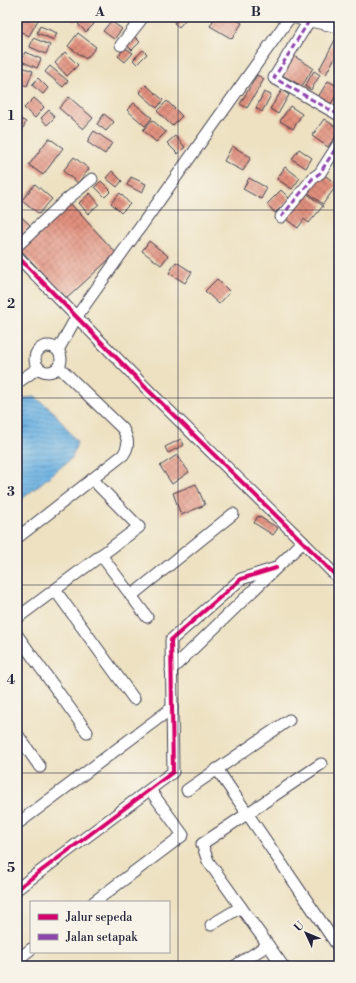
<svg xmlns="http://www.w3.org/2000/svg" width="356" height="983" font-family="'Libre Bodoni',serif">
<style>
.water{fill:url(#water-rules);stroke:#476a8f}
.building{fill:url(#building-cross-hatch)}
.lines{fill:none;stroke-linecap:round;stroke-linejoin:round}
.street-casing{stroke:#403f4f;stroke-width:13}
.street{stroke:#fff;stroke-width:11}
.quiet{stroke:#8e44ad;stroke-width:3;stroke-dasharray:6 3;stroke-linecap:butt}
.cycleway-casing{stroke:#f7f3e8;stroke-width:6}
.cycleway{stroke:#d6006c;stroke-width:4}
.grid{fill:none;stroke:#22223b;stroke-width:1;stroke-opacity:0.55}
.neatline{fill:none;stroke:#22223b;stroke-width:1.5}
.grid-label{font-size:13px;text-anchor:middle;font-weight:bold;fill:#22223b}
</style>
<defs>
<pattern id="water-rules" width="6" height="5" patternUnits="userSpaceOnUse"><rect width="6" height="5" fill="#6cb2e3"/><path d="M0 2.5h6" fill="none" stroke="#5890b9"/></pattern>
<pattern id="building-cross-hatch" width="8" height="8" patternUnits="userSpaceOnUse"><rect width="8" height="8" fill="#e2907e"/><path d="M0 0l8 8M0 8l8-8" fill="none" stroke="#b77568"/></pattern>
</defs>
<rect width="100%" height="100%" fill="#f7f3e8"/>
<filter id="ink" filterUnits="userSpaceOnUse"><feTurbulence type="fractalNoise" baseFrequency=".025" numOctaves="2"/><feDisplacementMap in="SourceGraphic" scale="8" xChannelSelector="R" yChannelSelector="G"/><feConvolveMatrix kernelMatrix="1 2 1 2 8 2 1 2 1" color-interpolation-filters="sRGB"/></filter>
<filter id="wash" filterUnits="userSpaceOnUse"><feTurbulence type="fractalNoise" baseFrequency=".012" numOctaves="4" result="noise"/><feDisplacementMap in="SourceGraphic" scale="16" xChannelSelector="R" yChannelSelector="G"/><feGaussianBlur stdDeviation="0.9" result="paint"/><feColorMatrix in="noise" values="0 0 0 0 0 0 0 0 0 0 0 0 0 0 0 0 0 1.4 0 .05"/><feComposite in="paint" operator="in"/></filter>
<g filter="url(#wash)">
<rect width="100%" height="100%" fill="#ede1c1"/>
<polygon class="water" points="35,397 54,412 77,442 72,458 17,503 17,402 23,398"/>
<g id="blocks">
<g class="building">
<polygon points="24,17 32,17 38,20 29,36 18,30"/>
<polygon points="72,17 78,17 74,22 71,19"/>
<polygon points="84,17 86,17 94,24 86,32 78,24"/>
<polygon points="180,17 184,17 186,19 179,27 174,23"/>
<polygon points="215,17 233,17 242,23 232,39 210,26"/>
<polygon points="111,21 122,29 114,39 103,31"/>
<polygon points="40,26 57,33 54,40 37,33"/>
<polygon points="78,33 96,47 86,59 68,46"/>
<polygon points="133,35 140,42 132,50 125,44"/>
<polygon points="33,38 50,45 46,54 30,47"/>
<polygon points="335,40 339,41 339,50 326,74 319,70"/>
<polygon points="125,48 133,53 125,62 118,56"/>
<polygon points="143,50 147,54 137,64 133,60"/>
<polygon points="25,52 41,59 37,68 21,61"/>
<polygon points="65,52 78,65 67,76 55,63"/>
<polygon points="294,56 313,68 302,86 282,75"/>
<polygon points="19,66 33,71 27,86 17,82 17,70"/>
<polygon points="50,66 68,81 63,87 45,72"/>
<polygon points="314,71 320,75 311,90 305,86"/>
<polygon points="257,75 264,79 247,108 240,104"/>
<polygon points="38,78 48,88 43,94 32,85"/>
<polygon points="328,81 339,87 339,90 331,104 318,97"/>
<polygon points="146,85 163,100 157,108 139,92"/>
<polygon points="282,90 289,95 278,114 270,109"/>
<polygon points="264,92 271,95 262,112 256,108"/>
<polygon points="69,97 93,118 83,129 59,108"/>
<polygon points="34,98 44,107 35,118 24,108"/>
<polygon points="167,101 182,116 172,126 157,111"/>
<polygon points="134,103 152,118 145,126 127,110"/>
<polygon points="290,106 302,114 293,129 280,121"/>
<polygon points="49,110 55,117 47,125 41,118"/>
<polygon points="104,114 114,122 106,131 97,124"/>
<polygon points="17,117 26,122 19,136 17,135"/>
<polygon points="324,119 339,129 339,132 328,147 312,136"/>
<polygon points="152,120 166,132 156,142 143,130"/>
<polygon points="94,131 112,143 105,154 87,142"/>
<polygon points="175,136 185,147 178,154 167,143"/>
<polygon points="49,138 63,148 43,175 29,165"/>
<polygon points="232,146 251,157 243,171 224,161"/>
<polygon points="299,149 312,158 306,168 292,159"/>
<polygon points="74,157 89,169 78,183 63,171"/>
<polygon points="285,167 300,178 292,189 277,179"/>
<polygon points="112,171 122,181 117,187 106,178"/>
<polygon points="321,172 337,185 323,204 306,191"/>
<polygon points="131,177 146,184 142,193 127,185"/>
<polygon points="249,178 267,188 261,199 243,189"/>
<polygon points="101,181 111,191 105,197 95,187"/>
<polygon points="35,184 52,199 39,214 22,200"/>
<polygon points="281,190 290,199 275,213 267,204"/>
<polygon points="305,192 323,206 309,223 304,219 298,228 283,217"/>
<polygon points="90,193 99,204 88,214 79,203"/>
<polygon points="120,193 130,204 121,213 111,203"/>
<polygon points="70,203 116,253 66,299 20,249"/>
<polygon points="17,213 30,225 17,239"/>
<polygon points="149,241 168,256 161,265 142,251"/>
<polygon points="176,262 192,272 185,283 169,273"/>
<polygon points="217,279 230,292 219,304 205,291"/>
<polygon points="181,439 184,445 168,453 165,447"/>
<polygon points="177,455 189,472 172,484 160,466"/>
<polygon points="196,484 205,505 181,515 173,493"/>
<polygon points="258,516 278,528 273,535 254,523"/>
</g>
</g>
</g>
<g filter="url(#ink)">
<use href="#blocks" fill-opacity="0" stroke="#403f4f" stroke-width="1"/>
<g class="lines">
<defs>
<g id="street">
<polyline points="290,17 339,27"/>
<polyline points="309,21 274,78 339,115"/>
<polyline points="121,45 143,17"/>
<polyline points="281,217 313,178 320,173 339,143"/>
<polyline points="17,246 66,200 92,179"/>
<polyline points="17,256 147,389 303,542 339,579"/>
<circle cx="48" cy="359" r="13"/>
<polyline points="58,350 77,316 290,17"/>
<polyline points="17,383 38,368"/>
<path d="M17 538 123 455C130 446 128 439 123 429L59 367"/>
<polyline points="101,555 147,617"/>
<polyline points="55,590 134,699"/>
<polyline points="131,596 233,514"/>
<polyline points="17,618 139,527 92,479"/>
<polyline points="17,635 87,732"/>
<polyline points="171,670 303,542"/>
<polyline points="17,734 40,767"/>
<polyline points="217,769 339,948"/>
<polyline points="187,790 289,720"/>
<polyline points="17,824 172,708"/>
<polyline points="17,889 173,772 171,640 241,579 276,568"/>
<polyline points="94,902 183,835 150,790"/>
<polyline points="211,925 241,907"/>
<polyline points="17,960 31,949"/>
<polyline points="235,966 268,945"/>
<polyline points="283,966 208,861 202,844 321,764"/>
</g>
</defs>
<use href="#street" class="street-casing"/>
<use href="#street" class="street"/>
<g class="quiet">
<polyline points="309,21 274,78 339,115"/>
<polyline points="281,217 313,178 320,173 339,143"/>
</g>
<defs>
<g id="cycleway">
<polyline points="17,256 147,389 303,542 339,579"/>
<polyline points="17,889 173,772 171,640 241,579 276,568"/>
</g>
</defs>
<use href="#cycleway" class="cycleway-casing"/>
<use href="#cycleway" class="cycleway"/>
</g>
</g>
<path class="grid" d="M178 17V966M17 210H339M17 398H339M17 585H339M17 773H339"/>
<rect width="356" height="983" fill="none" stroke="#f7f3e8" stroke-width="44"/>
<rect x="30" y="901" width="140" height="52" fill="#f7f3e8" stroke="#a29fa3"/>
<rect x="38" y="914" width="20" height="6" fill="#d6006c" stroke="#a29fa3"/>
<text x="66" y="921" font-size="12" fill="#22223b">Jalur sepeda</text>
<rect x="38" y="934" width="20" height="6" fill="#8e44ad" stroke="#a29fa3"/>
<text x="66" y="941" font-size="12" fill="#22223b">Jalan setapak</text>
<g transform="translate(306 933) rotate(314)" stroke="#f7f3e8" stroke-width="3" paint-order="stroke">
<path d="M0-3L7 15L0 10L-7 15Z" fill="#22223b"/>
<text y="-6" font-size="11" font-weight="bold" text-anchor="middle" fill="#22223b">U</text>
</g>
<rect x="22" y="22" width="312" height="939" class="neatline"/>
<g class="grid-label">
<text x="100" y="16">A</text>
<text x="256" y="16">B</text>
<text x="11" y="120">1</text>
<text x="11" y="308">2</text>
<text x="11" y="496">3</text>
<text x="11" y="684">4</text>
<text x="11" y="872">5</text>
</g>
</svg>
